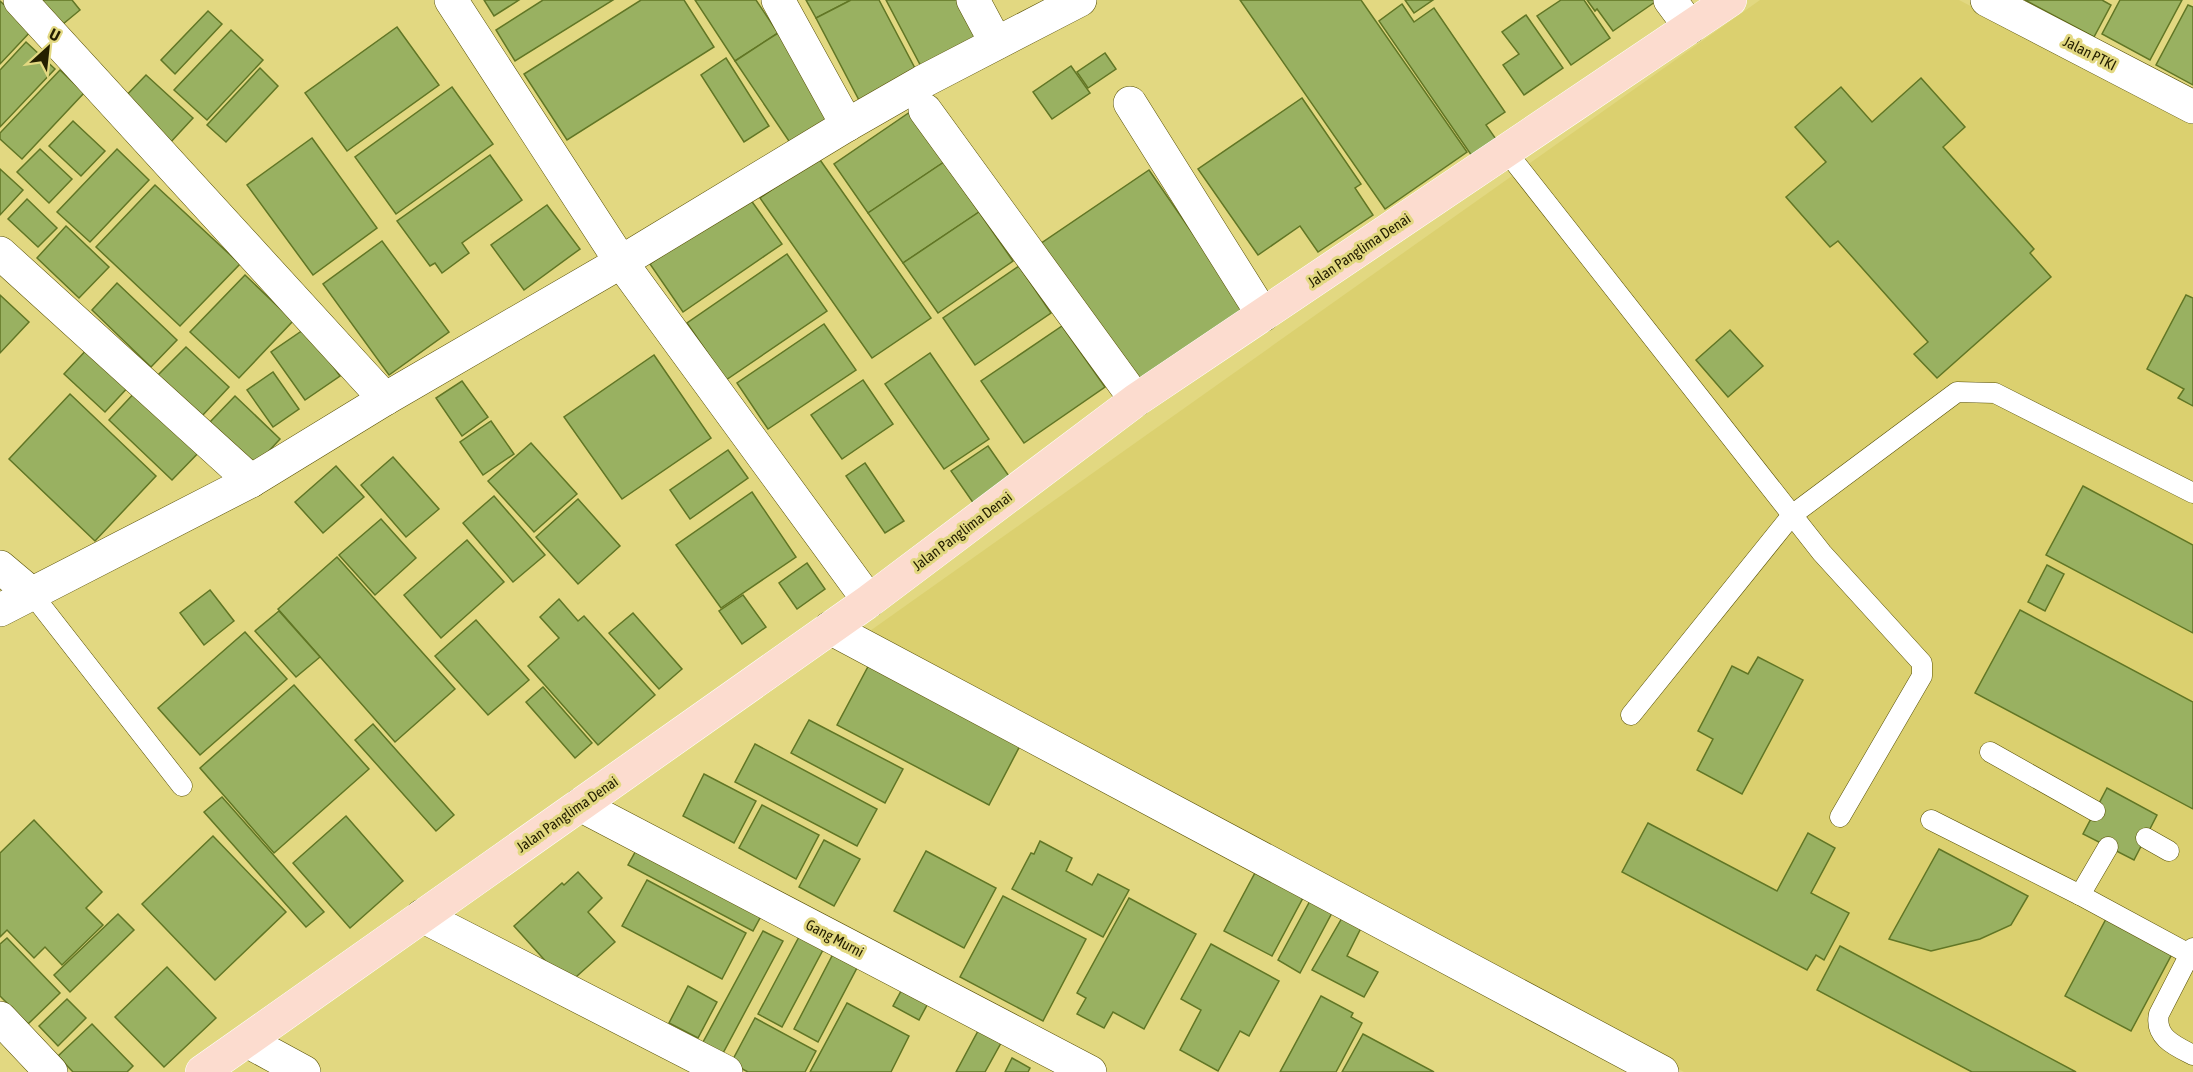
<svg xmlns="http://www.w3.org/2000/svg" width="2193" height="1072" font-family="'Asap Condensed',sans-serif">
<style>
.built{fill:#dbd06f}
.building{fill:#99b161;stroke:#617625;stroke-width:1.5}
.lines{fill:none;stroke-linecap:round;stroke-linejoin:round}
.lane-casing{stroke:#574f03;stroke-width:21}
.street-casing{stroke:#574f03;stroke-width:34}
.primary-casing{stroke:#fff;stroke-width:34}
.lane{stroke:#fff;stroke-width:20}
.street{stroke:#fff;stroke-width:33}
.primary{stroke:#fcdccf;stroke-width:33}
.labels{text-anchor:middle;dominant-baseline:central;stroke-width:6;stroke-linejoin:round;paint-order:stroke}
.street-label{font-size:15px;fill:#241f00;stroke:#e2d881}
</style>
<rect width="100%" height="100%" fill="#e2d881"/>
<polygon class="built" points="1760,0 1959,0 2193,122 2193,1072 1684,1072 860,638"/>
<g class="building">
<polygon points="33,0 72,0 80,10 57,29"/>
<polygon points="484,0 519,0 494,16"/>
<polygon points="543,0 613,0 515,61 496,30"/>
<polygon points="641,0 684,0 714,47 567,140 524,74"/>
<polygon points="695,0 756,0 778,33 735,61"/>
<polygon points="806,0 851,0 816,18"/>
<polygon points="851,0 879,0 917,72 860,102 816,18"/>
<polygon points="886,0 959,0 982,44 925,74"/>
<polygon points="1240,0 1361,0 1467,152 1385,209"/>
<polygon points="1405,0 1433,0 1414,13"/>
<polygon points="1561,0 1584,0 1610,38 1571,65 1537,16"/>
<polygon points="1587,0 1653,0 1655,2 1613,31 1597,9 1595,11"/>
<polygon points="2025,0 2102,0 2111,5 2094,37"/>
<polygon points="2120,0 2182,0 2150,60 2102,34"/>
<polygon points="0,1 32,30 0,64"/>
<polygon points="1402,4 1414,22 1434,8 1505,112 1486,125 1498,142 1474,159 1379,21"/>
<polygon points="2188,5 2193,7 2193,85 2156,65"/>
<polygon points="208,11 222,24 175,74 161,60"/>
<polygon points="1526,15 1563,68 1524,95 1503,65 1519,54 1502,32"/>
<polygon points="397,27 439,85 347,151 305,93"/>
<polygon points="231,30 263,60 207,120 174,90"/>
<polygon points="778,33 835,119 793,147 735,61"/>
<polygon points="26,42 55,69 0,127 0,70"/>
<polygon points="1105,53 1116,69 1088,88 1077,72"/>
<polygon points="726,58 769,126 744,142 701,75"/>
<polygon points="1071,66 1090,93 1052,119 1033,92"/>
<polygon points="260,68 278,86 226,142 207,125"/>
<polygon points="60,70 84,93 22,159 0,139 0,133"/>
<polygon points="146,75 193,118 169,144 122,100"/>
<polygon points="1921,78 1965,127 1943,147 2034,249 2030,253 2051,277 1937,378 1914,354 1928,342 1838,241 1830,247 1786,197 1826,162 1795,127 1841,87 1872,122"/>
<polygon points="452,87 493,144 396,214 355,157"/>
<polygon points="1302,98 1361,184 1355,188 1373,215 1318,252 1300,226 1258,255 1198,169"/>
<polygon points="910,112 944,162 868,213 834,164"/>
<polygon points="73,121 105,151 81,176 49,146"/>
<polygon points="312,138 377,228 313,275 247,185"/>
<polygon points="40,149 72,179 49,203 17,172"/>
<polygon points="117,149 149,180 90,242 57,212"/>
<polygon points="490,155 522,200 462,243 469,253 442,273 435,263 430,266 397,221"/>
<polygon points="818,157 931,318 872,358 760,198"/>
<polygon points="944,162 979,212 903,263 868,213"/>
<polygon points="0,169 23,190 0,215"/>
<polygon points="1149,170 1244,308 1135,383 1040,244"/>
<polygon points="155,185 240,264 180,326 96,247"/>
<polygon points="748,196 782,244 683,312 650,264"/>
<polygon points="27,199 57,228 38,247 8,219"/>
<polygon points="547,205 580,249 524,290 491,245"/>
<polygon points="979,212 1013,261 938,313 903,263"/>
<polygon points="66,226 109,267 79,298 37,258"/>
<polygon points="382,241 449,332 389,375 323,284"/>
<polygon points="787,254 827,311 726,380 687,323"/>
<polygon points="1019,266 1051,313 975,365 943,318"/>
<polygon points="245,275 293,321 239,378 190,332"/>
<polygon points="117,283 177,340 151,367 92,310"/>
<polygon points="0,295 29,322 0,353"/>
<polygon points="2186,295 2193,298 2193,406 2178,398 2184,389 2147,369"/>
<polygon points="824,324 856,370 768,429 737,383"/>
<polygon points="1062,326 1105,387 1024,443 981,381"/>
<polygon points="306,328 340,376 305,400 271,352"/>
<polygon points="1730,330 1763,366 1728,397 1696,360"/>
<polygon points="90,346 131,384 105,412 64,374"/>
<polygon points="186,347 229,387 202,416 158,375"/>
<polygon points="930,353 989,439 944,469 885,384"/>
<polygon points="654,355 711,438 622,499 564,417"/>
<polygon points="273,372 299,409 273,427 247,390"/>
<polygon points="863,380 893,424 842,459 811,415"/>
<polygon points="462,381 488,417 462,436 436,398"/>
<polygon points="139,388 203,448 172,480 109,420"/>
<polygon points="70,394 156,476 95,541 9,459"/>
<polygon points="235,396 280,439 256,465 210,422"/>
<polygon points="491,421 514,454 483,475 460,442"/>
<polygon points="531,443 577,494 534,532 488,481"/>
<polygon points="988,446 1011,479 974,504 951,471"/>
<polygon points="728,450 748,478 690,519 670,490"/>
<polygon points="393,457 439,509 406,537 361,485"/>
<polygon points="865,463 904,521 885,533 846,476"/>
<polygon points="336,466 364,497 323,533 295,502"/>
<polygon points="2083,486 2193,545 2193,633 2046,555"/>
<polygon points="752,492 796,557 721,608 676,545"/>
<polygon points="494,496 545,555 513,582 463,523"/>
<polygon points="578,499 620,546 578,584 536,537"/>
<polygon points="381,519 416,558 375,595 339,555"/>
<polygon points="467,540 504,582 441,638 404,595"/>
<polygon points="337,557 455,689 395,742 278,609"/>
<polygon points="807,563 825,589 797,609 779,583"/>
<polygon points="2047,565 2064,574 2045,611 2028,602"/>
<polygon points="210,590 234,621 204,645 180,613"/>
<polygon points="743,595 766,627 742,644 719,611"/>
<polygon points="559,599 578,621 584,616 655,695 598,745 528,666 559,638 540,617"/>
<polygon points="2020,610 2193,702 2193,809 1975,693"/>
<polygon points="279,611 320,657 296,677 255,631"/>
<polygon points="633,613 682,669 659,689 609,633"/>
<polygon points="476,620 529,680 488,715 435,656"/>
<polygon points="245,632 287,679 200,755 158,708"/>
<polygon points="1758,657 1803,680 1742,794 1697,770 1713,739 1698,731 1732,666 1748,674"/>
<polygon points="871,661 1022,742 989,805 837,725"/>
<polygon points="294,685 369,769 274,853 200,768"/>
<polygon points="543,687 592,743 575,758 526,702"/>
<polygon points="809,720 903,769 885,803 791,753"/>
<polygon points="373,724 454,815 436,831 355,740"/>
<polygon points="755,744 877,809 857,846 735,782"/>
<polygon points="704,774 756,801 734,843 683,816"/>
<polygon points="2107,788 2157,815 2134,860 2083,834"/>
<polygon points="222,797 324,912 306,927 204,812"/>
<polygon points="762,805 819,835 796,879 739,848"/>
<polygon points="346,816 403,881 350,928 293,863"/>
<polygon points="34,820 102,892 86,908 103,925 62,965 45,947 34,958 7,930 0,937 0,853"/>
<polygon points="1648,823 1777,891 1808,833 1835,848 1811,893 1849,913 1824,960 1816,955 1807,970 1622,872"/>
<polygon points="213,836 286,912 215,980 142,904"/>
<polygon points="643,838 767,905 753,931 628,865"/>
<polygon points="824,840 860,859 834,906 799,887"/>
<polygon points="1040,841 1072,858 1066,871 1092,885 1098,874 1129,890 1103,937 1012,889 1031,853 1034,854"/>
<polygon points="1939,849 2028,896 2011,925 1980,939 1931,951 1889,939"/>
<polygon points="926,851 996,888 964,948 894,911"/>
<polygon points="1256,871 1304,896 1272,956 1224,931"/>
<polygon points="578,872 602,898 588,912 615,942 567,985 514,926 562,883 564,885"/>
<polygon points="647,880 746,933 722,979 622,926"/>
<polygon points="1003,896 1086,939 1043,1021 960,977"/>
<polygon points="1129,898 1196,934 1144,1029 1113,1012 1104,1028 1077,1014 1086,998 1077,993"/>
<polygon points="1311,899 1333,911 1300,973 1278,960"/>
<polygon points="118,914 134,930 70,992 54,975"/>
<polygon points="1342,918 1361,928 1347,956 1378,972 1364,997 1312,970"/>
<polygon points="2106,919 2172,954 2131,1031 2065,996"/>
<polygon points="763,931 783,941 722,1055 702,1044"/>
<polygon points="800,935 824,948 782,1027 758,1014"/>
<polygon points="7,938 60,993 28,1024 0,996 0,944"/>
<polygon points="1211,944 1279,981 1249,1036 1240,1031 1218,1071 1180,1050 1201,1010 1181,999"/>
<polygon points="1840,946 2076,1072 1972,1072 1817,990"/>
<polygon points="833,954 858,966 818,1042 794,1029"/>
<polygon points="167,967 216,1018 164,1067 115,1017"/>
<polygon points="907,980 933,994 919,1020 893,1006"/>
<polygon points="688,986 717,1002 698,1038 669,1023"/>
<polygon points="1321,996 1353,1013 1351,1017 1362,1023 1336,1072 1280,1072"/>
<polygon points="67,999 86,1018 58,1046 39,1026"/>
<polygon points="847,1003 909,1036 891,1072 810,1072"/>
<polygon points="755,1018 816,1051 805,1072 748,1072 731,1063"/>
<polygon points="92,1024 133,1066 127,1072 73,1072 58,1056"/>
<polygon points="978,1031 1001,1043 985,1072 956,1072"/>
<polygon points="1363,1034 1434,1072 1342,1072"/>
<polygon points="1012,1058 1030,1068 1028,1072 1005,1072"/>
</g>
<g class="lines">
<defs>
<g id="lane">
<polyline points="1506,151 1822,553 1922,663 1922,676 1840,817"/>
<polyline points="32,594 182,786"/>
<polyline points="1631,715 1792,515 1957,392 1995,393 2193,493"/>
<polyline points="1990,752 2095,811"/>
<polyline points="1931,820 2080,895 2189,954"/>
<polyline points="2146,838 2169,851"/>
<polyline points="2080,895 2108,847"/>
<path d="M2193 948 2159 1014C2154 1037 2175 1046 2193 1055"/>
</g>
<g id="street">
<polyline points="20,0 385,399"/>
<polyline points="451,0 621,262 869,601"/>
<polyline points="778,0 847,125"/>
<polyline points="973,0 996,43"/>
<polyline points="1670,0 1690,27"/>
<polyline points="1987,0 2193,107"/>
<polyline points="1130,103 1263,315"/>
<polyline points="925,110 1136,400"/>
<polyline points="0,253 251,481"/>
<polyline points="0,567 32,594"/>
<polyline points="0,610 251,481 385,399 621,262 847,125 922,82 1080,0"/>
<polyline points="830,628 1662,1072"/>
<polyline points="580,805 1090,1072"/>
<polyline points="422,916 726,1072"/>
<polyline points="0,1018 51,1072"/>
<polyline points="247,1041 304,1072"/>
</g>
<polyline id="primary" points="202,1072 869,601 1136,400 1730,0"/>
</defs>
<use href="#lane" class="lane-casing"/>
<use href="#street" class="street-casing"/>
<use href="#primary" class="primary-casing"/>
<use href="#lane" class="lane"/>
<use href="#street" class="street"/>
<use href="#primary" class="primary"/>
</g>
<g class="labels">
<g class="street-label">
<text transform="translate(2090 53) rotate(27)">Jalan PTKI</text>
<text transform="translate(1359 250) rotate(-34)">Jalan Panglima Denai</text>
<text transform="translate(962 531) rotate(-37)">Jalan Panglima Denai</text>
<text transform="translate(567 814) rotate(-35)">Jalan Panglima Denai</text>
<text transform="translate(835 938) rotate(28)">Gang Murni</text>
</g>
</g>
<g transform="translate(48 48) rotate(27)" stroke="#e2d881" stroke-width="4.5" paint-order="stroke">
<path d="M0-4.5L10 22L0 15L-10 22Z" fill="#241f00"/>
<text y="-9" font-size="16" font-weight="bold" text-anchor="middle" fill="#241f00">U</text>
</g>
</svg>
